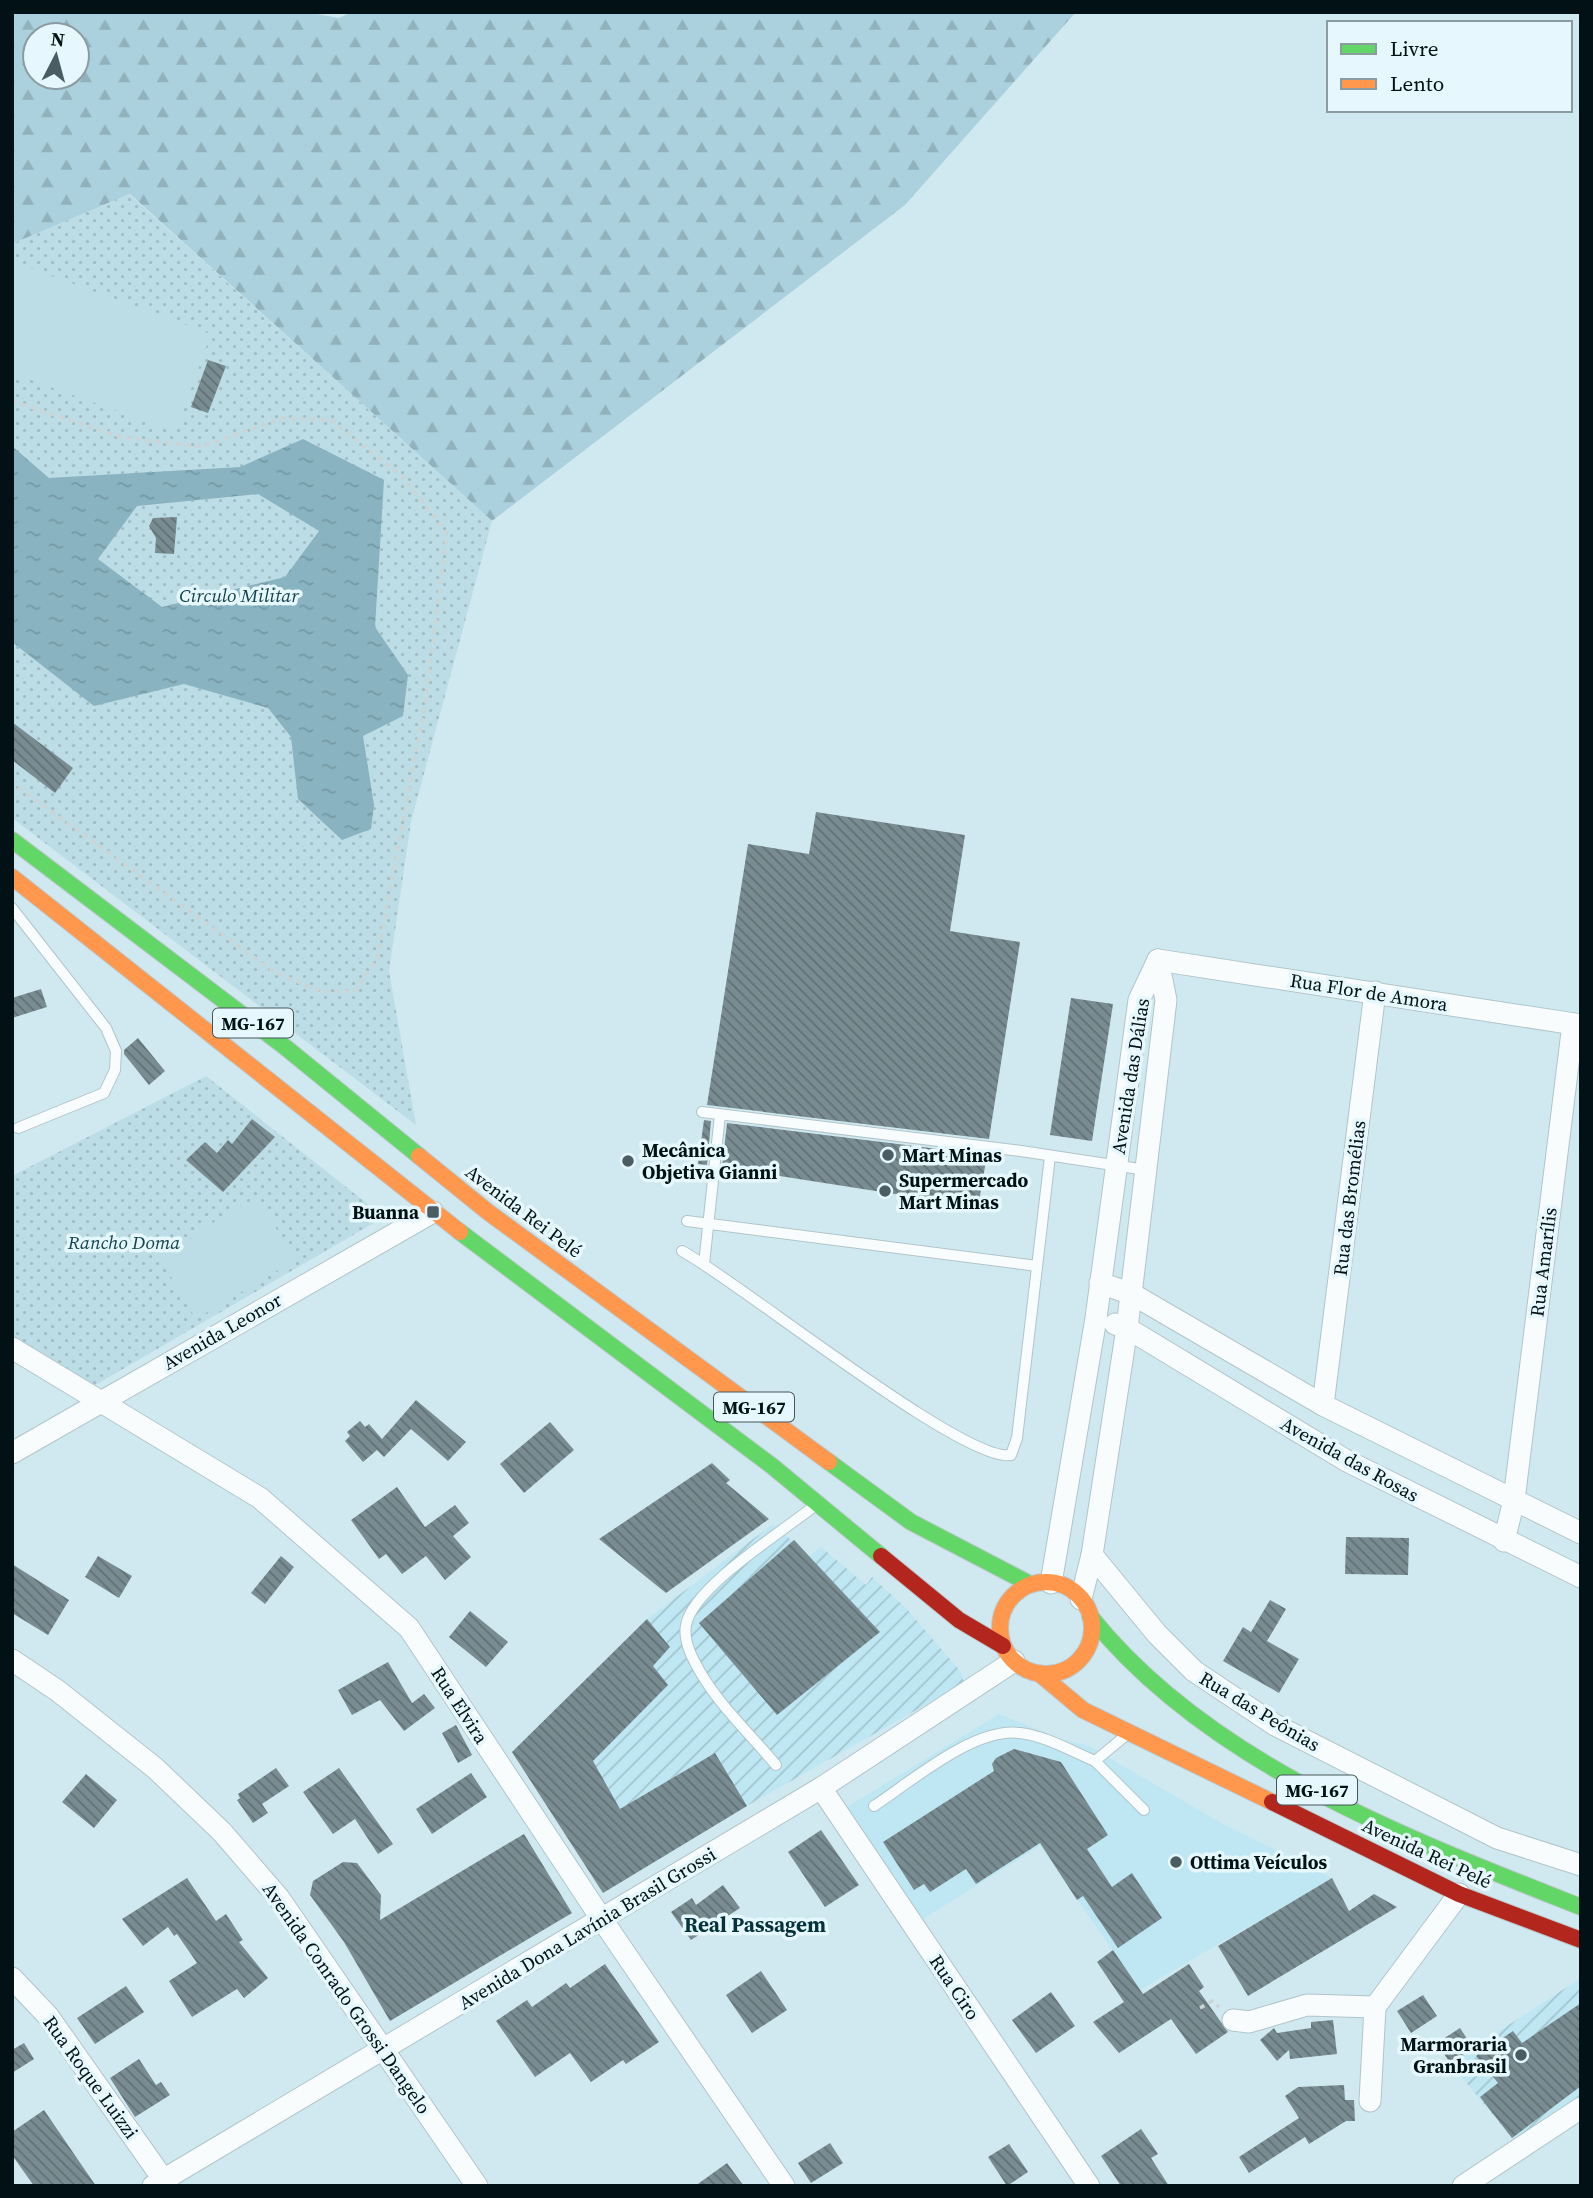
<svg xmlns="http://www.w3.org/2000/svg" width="1593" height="2198" font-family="'Source Serif 4',serif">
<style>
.built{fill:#bee7f3}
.industrial{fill:url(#industrial-furrows)}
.forest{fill:url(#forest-firs);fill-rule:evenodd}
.park{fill:url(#park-dots)}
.garden{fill:#bcdde6}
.water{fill:url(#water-ripples);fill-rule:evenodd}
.building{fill:url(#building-back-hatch)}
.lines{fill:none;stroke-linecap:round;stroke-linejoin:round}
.lane-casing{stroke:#b1c5ca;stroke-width:12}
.street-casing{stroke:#b1c5ca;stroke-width:23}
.fast-casing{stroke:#bcc7cb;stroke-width:18}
.slow-casing{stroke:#bcc7cb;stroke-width:18}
.jam-casing{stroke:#bcc7cb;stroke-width:18}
.path{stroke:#cdd4d6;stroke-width:3.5;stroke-dasharray:5 5;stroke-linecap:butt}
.lane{stroke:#f8fcfd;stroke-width:10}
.street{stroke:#f8fcfd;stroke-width:21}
.fast{stroke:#63d668;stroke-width:16}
.slow{stroke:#ff974d;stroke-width:16}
.jam{stroke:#b3261e;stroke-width:16}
.poi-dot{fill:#4a5d62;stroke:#e6f8fd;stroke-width:2.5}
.labels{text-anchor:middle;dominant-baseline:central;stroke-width:7;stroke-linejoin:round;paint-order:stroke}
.shield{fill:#e6f8fd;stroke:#46565b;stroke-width:2}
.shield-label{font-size:18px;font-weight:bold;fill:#021115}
.park-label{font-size:19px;font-style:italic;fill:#14424e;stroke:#e6f8fd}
.street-label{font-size:19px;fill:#021115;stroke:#e6f8fd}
.poi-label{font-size:19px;font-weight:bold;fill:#021115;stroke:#e6f8fd;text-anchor:start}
.neighbourhood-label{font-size:21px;font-weight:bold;fill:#05323c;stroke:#e6f8fd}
</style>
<defs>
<pattern id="industrial-furrows" width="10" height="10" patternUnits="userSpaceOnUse" patternTransform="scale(1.75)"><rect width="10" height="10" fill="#bee7f3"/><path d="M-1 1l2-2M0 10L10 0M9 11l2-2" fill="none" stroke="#a2c5cf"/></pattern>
<pattern id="forest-firs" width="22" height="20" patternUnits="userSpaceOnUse" patternTransform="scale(1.75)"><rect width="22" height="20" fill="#aad1dd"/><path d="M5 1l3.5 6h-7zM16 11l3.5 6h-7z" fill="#91b2bd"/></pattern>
<pattern id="park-dots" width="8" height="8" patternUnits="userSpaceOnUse" patternTransform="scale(1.75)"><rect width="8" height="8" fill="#bcdde6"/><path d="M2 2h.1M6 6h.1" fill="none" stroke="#a0bdc4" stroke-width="1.8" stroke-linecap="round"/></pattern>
<pattern id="water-ripples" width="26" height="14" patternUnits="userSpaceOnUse" patternTransform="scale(1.75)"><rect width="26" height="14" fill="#89b3c0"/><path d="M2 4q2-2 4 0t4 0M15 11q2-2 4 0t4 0" fill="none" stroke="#7599a4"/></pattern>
<pattern id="building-back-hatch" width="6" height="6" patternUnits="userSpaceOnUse" patternTransform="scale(1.75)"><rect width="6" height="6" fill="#798c91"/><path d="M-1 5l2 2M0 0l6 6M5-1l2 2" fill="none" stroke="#617175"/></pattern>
</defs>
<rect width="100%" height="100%" fill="#d0e9f0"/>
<polygon class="built" points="999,1714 1061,1739 1089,1746 1223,1824 1332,1878 1140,1990 1040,1846 923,1919 847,1807"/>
<g class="industrial">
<polygon points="773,1524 809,1556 821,1547 866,1585 872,1577 906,1608 961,1672 964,1683 747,1806 603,1893 512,1752 647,1619"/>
<polygon points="1581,1978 1581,2096 1516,2143 1450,2063"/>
</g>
<path class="forest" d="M12 12H306L339 18 352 12H1076L905 205 492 521 130 194 12 244ZM35 35H77V77H35Z"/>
<g class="park">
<polygon points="129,194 492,521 411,822 389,971 416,1125 12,818 12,244"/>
<polygon points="206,1076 384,1217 92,1387 12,1339 12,1176"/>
</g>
<g class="garden">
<polygon points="16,263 211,334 175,432 12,373 12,274"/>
<polygon points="257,1197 295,1260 196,1319 158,1255"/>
</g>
<path class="water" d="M303 439 384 480 375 627 408 675 403 716 363 736 374 805 371 829 342 840 298 799 291 737 268 708 184 684 94 706 12 642V446L49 478 240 467ZM258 494 319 531 285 577 162 607 98 559 137 506Z"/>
<g class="building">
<polygon points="208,360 226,366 208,413 191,407"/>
<polygon points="177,517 174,554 155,553 156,538 149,526 153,518"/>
<polygon points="12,722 73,768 55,793 12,760"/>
<polygon points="816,812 965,835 950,931 1020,942 989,1139 707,1105 748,844 809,854"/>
<polygon points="41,989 47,1007 12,1018 12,998"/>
<polygon points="1071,998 1113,1004 1092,1141 1050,1135"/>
<polygon points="138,1038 165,1071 149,1085 124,1054 124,1050"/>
<polygon points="252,1119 275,1137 223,1192 186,1160 205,1142 217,1153 228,1140 232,1144"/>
<polygon points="704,1120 711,1121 707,1165 698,1164"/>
<polygon points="727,1123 987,1155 978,1207 722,1167"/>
<polygon points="416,1400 466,1442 448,1461 411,1429 384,1457 377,1450 363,1462 345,1441 350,1436 347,1432 360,1421 365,1427 369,1424 382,1439"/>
<polygon points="550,1422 574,1450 524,1493 500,1464"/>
<polygon points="712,1463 730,1480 726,1483 769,1519 666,1593 599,1539"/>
<polygon points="397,1487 425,1527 455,1505 469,1523 453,1536 471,1557 445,1580 426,1556 402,1574 386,1554 379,1559 351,1520"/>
<polygon points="1346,1537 1409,1538 1408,1575 1345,1574"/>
<polygon points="794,1540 880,1632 777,1715 699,1623"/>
<polygon points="98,1556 132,1576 119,1598 85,1577"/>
<polygon points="281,1556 294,1567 265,1604 251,1593"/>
<polygon points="12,1564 69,1600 48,1635 12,1613"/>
<polygon points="1270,1600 1286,1609 1267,1641 1299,1659 1279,1693 1223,1661 1243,1627 1251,1632"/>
<polygon points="470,1611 508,1642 486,1667 449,1637"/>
<polygon points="647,1619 670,1647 653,1666 668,1685 593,1761 620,1809 715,1753 747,1806 603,1893 512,1752"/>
<polygon points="388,1662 412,1703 424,1694 435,1708 404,1731 380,1700 352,1715 338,1690"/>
<polygon points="456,1725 472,1755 458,1763 442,1733"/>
<polygon points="1014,1749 1061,1762 1108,1835 1087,1849 1112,1887 1132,1873 1162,1918 1118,1948 1083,1896 1077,1900 1040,1843 976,1884 966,1869 930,1892 924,1884 914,1890 883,1842 994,1771 992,1764 996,1758"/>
<polygon points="276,1768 289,1786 262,1804 268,1813 253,1823 237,1800 240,1798 238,1794"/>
<polygon points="339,1768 393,1844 378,1854 355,1819 333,1834 303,1792"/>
<polygon points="471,1773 487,1797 432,1834 416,1809"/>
<polygon points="86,1774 117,1800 94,1828 62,1802"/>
<polygon points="821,1830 859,1885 825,1907 788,1852"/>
<polygon points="524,1834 572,1913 390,2021 344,1942 310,1895 313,1881 343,1862 357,1863 381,1895 380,1920"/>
<polygon points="187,1878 216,1921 226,1914 243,1940 239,1942 268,1978 244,1998 237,1989 192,2017 169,1981 197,1963 177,1934 174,1936 168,1927 143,1946 122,1919"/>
<polygon points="1332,1878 1349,1911 1374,1894 1397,1907 1248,1996 1218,1946"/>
<polygon points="723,1885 740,1908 691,1940 671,1912 692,1898 696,1905"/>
<polygon points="1113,1950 1143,1994 1189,1964 1204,1987 1199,1991 1228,2032 1196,2054 1171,2019 1119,2053 1093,2022 1124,2002 1097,1962"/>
<polygon points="605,1964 659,2042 626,2064 623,2060 591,2082 570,2053 535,2077 496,2021 527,2000 532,2007 566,1983 570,1988"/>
<polygon points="761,1971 787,2010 752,2033 726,1995"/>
<polygon points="126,1986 144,2012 95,2044 77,2018"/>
<polygon points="1051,1992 1075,2026 1036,2053 1012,2020"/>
<polygon points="1423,1995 1437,2016 1411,2033 1397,2011"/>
<polygon points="1581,2003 1581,2086 1512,2138 1480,2097 1498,2083 1476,2056 1513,2031 1522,2043"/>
<polygon points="1333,2020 1337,2054 1290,2059 1289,2050 1277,2061 1260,2040 1274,2028 1277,2033 1311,2028 1311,2022"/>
<polygon points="1460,2028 1473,2048 1450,2063 1437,2043"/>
<polygon points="24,2043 34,2059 12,2073 12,2050"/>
<polygon points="139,2059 156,2085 161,2082 170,2095 135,2117 110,2078"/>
<polygon points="1344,2085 1345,2100 1354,2100 1355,2121 1346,2121 1309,2144 1305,2137 1249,2173 1239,2157 1299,2118 1285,2096 1298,2087"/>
<polygon points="44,2110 96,2186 34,2186 12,2155 12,2132"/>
<polygon points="1141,2129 1158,2154 1151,2158 1169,2186 1121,2186 1101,2156"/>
<polygon points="830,2143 843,2163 811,2183 798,2163"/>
<polygon points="1009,2144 1028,2172 1007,2186 988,2157"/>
<polygon points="727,2163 744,2186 695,2186"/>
</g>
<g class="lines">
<defs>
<g id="lane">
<polyline points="12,908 106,1028 116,1051 115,1070 104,1093 18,1128"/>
<polyline points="702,1112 1021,1151 1146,1170"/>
<polyline points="687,1221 1037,1266"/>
<path d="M682 1251C738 1281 965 1464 1011 1455L1017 1438 1050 1156"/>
<polyline points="704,1264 720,1115"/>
<polyline points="1124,1737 1095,1761 1144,1810"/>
<path d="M776 1765C752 1736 721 1707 702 1675 693 1660 683 1642 686 1625 693 1587 782 1532 813 1507"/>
<path d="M874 1806C912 1781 974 1727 1020 1733 1046 1736 1071 1751 1095 1761"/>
</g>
<g id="street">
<polyline points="1158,960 1581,1025"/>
<polyline points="1100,1283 1132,1294 1323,1405 1581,1533"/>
<polyline points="1115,1324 1127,1328 1347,1461 1581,1577"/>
<polyline points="12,1348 260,1498 409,1628 601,1918 784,2186"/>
<polyline points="1323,1405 1375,992"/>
<polyline points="12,1453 433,1212"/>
<polyline points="1504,1541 1514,1500 1573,1024"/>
<polyline points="1092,1555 1157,1634 1194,1671 1275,1725 1497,1838 1581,1865"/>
<polyline points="1051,1583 1096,1318 1139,1000 1158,960"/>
<polyline points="1081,1599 1092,1555 1127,1328 1166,1000 1158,960"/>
<polyline points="12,1660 58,1691 155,1768 222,1832 279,1898 477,2186"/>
<polyline points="821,1788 1089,2186"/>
<polyline points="12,1978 48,2016 168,2186"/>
<polyline points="1233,2020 1249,2022 1307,2005 1375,2007 1459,1894"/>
<polyline points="1370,2101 1375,2007"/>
<polyline points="153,2186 821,1788 1014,1661"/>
<polyline points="1463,2186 1581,2108"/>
</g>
<g id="fast">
<polyline points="12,840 285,1047 419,1156"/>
<polyline points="460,1232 772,1466 881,1556"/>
<polyline points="829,1462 911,1522 1030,1584"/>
<path d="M1090 1616C1208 1764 1409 1839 1581 1907"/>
</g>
<g id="slow">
<polyline points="12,877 460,1232"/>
<polyline points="419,1156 488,1212 829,1462"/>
<circle cx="1046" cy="1628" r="46"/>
<polyline points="1040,1674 1083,1710 1272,1802"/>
</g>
<g id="jam">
<polyline points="881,1556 959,1620 1003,1646"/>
<polyline points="1272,1802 1459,1894 1581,1940"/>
</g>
</defs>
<use href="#lane" class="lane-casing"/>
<use href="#street" class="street-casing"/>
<use href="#fast" class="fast-casing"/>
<use href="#slow" class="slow-casing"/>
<use href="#jam" class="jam-casing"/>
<g class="path">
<polyline points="12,401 121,437 201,447 282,418 331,420 403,477 447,533 425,705 377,959 355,991 323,992 276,973 12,783"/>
<polyline points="1200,2008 1212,2001 1219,2007"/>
</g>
<use href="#lane" class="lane"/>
<use href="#street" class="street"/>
<use href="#fast" class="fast"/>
<use href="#slow" class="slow"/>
<use href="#jam" class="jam"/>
</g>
<g class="poi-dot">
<circle cx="888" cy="1155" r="7"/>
<circle cx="628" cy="1161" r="7"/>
<circle cx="885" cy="1191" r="7"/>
<rect x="426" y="1205" width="14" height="14" rx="3.5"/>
<circle cx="1176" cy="1862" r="7"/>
<circle cx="1521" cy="2055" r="7"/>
</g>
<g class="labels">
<g class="shield">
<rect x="213" y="1008.5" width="80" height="29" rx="5"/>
<rect x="714" y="1392.5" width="80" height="29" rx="5"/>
<rect x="1277" y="1775.5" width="80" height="29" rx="5"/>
</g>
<g class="shield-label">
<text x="253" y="1023">MG-167</text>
<text x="754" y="1407">MG-167</text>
<text x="1317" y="1790">MG-167</text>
</g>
<g class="park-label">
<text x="239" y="595">Circulo Militar</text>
<text x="124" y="1242">Rancho Doma</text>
</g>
<g class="street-label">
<text transform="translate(1369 992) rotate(9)">Rua Flor de Amora</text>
<text transform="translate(1130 1076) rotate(-81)">Avenida das Dálias</text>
<text transform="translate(1349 1198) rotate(-83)">Rua das Bromélias</text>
<text transform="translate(524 1211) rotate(37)">Avenida Rei Pelé</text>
<text transform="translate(1543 1262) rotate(-83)">Rua Amarílis</text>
<text transform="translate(222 1331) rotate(-30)">Avenida Leonor</text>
<text transform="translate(1350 1459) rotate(29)">Avenida das Rosas</text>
<text transform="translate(460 1705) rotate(57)">Rua Elvira</text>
<text transform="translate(1260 1711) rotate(31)">Rua das Peônias</text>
<text transform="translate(1427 1853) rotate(25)">Avenida Rei Pelé</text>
<text transform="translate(587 1928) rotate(-31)">Avenida Dona Lavínia Brasil Grossi</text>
<text transform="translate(955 1987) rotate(56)">Rua Ciro</text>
<text transform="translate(347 1998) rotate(55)">Avenida Conrado Grossi Dangelo</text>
<text transform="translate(91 2077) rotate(54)">Rua Roque Luizzi</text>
</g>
<g class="poi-label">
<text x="642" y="1150">Mecânica<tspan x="642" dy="22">Objetiva Gianni</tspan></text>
<text x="902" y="1155">Mart Minas</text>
<text x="899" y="1180">Supermercado<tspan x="899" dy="22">Mart Minas</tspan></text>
<text x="419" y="1212" text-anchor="end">Buanna</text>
<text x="1190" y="1862">Ottima Veículos</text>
<text x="1507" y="2044" text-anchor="end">Marmoraria<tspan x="1507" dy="22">Granbrasil</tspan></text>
</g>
<g class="neighbourhood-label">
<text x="755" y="1924">Real Passagem</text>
</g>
</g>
<rect width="1593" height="2198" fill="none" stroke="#021115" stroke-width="28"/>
<rect x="1327" y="21" width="245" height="91" fill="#e6f8fd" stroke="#8b9ca0" stroke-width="2"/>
<rect x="1341" y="44" width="35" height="10" fill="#63d668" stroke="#8b9ca0" stroke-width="2"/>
<text x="1390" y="56" font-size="21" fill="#021115">Livre</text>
<rect x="1341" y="79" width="35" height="10" fill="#ff974d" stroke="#8b9ca0" stroke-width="2"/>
<text x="1390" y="91" font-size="21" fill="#021115">Lento</text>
<g transform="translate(56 56) rotate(6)"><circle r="33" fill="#e6f8fd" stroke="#8b9ca0" stroke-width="2"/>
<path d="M0-5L12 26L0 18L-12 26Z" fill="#4a5d62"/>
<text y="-10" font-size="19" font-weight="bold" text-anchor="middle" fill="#021115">N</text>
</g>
</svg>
